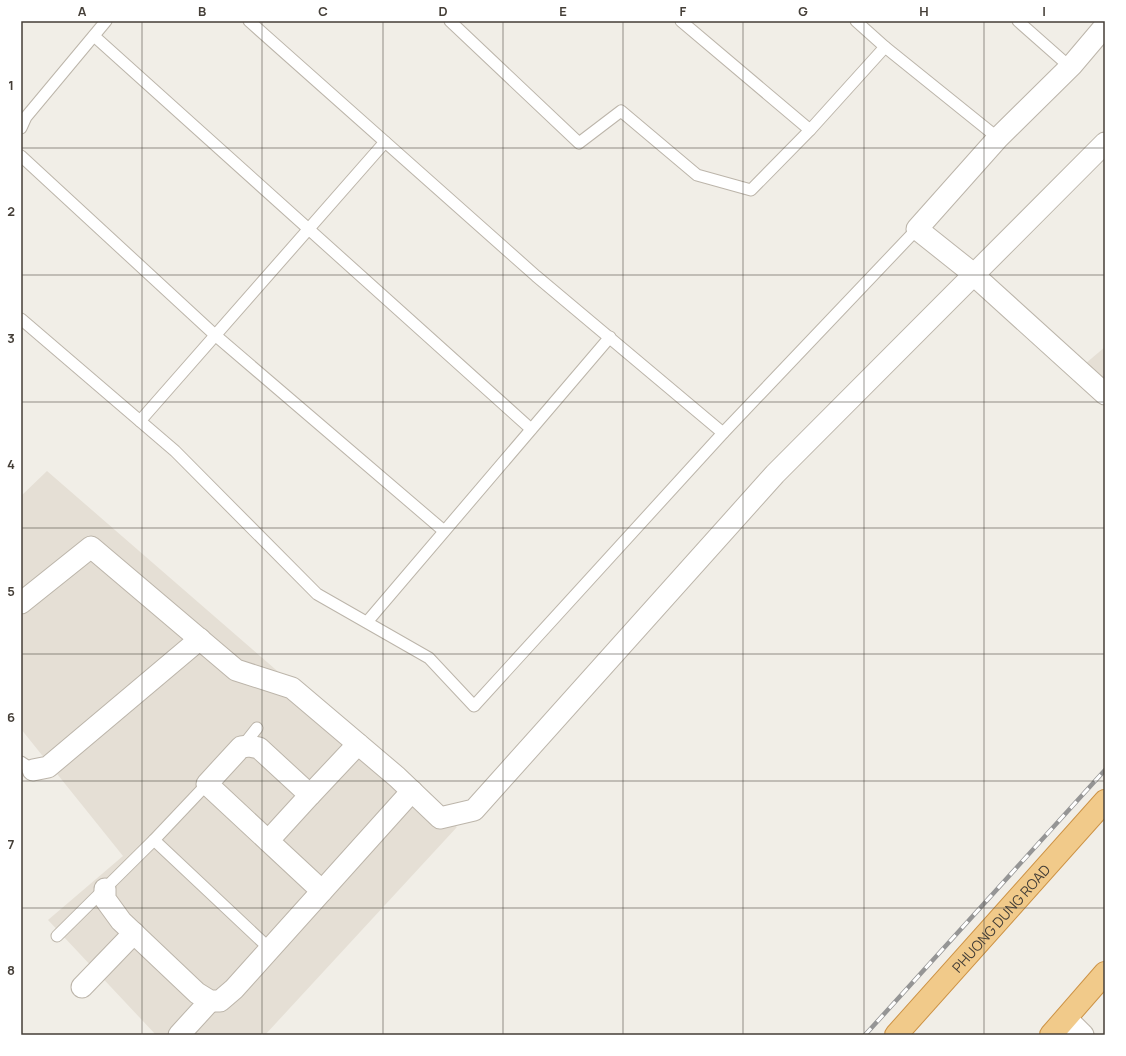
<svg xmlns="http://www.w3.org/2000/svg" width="1126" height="1056" font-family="Manrope,sans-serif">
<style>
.residential{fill:#e5dfd5}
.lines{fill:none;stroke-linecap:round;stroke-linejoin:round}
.service-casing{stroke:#bcb5aa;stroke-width:13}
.minor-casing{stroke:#bcb5aa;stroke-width:23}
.trunk-casing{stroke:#cd9346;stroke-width:24}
.service{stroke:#fff;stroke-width:11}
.minor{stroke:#fff;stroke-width:21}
.trunk{stroke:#f1ca8a;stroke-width:22}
.rail-casing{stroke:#959595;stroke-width:4.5}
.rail{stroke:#fff;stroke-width:3;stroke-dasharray:9;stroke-linecap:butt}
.grid{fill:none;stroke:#443e37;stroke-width:1;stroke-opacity:0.55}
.labels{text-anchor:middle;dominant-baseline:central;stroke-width:4;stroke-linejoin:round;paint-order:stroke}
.street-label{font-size:14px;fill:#443e37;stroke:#fff}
.neatline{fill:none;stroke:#443e37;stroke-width:1.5}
.grid-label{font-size:13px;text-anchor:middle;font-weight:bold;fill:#443e37}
</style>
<rect width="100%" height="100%" fill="#f1eee7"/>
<g class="residential">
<polygon points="1105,347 1105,405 1072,375"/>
<polygon points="47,471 457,827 265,1035 156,1035 48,920 123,856 21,729 21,496"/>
</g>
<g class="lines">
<defs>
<g id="service">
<polyline points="249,21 536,276 723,433"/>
<polyline points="450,21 579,143 621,111 697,175 751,190 810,130"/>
<polyline points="681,21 810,130 885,47"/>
<polyline points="856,21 885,47 998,138"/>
<polyline points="1018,21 1070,67"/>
<polyline points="94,36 531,429"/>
<polyline points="21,128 26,117 106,21"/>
<polyline points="21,156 215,335 444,531"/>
<polyline points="21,319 175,451 317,594 429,658 474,706 723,433 917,229"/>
<polyline points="140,421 385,142"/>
<polyline points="367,622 610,337"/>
<polyline points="242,747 257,728"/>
<polyline points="21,762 33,770"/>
<polyline points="154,840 270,949"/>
<polyline points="57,936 154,840 207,784"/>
</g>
<g id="minor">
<polyline points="1105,26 1072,65 998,138 917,229 966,268 1105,394"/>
<polyline points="21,603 91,547 236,670 292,688 397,777 440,818 474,810 775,474 1105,143"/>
<polyline points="33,770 48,767 200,639"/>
<polyline points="310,795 358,744"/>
<polyline points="268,841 310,795 259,748 249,746 241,747 207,784 322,891"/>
<polyline points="105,889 105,899 121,921 197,993 210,1001 220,1001 234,989 412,791"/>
<polyline points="82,987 134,933"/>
<polyline points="1066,1018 1083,1035"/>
<polyline points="179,1035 210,1001"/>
</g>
<g id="trunk">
<path id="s1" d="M896 1035 1105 801"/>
<polyline points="1051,1035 1105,973"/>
</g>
</defs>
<use href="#service" class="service-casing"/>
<use href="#minor" class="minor-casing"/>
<use href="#trunk" class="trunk-casing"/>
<use href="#service" class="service"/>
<use href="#minor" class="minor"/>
<use href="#trunk" class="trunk"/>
<defs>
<polyline id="rail" points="865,1035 1105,770"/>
</defs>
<use href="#rail" class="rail-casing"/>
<use href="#rail" class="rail"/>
</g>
<path class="grid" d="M142 21V1035M262 21V1035M383 21V1035M503 21V1035M623 21V1035M743 21V1035M864 21V1035M984 21V1035M21 148H1105M21 275H1105M21 402H1105M21 528H1105M21 654H1105M21 781H1105M21 908H1105"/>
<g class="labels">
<g class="street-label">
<text stroke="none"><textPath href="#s1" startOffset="157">PHUONG DUNG ROAD</textPath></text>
</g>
</g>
<rect width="1126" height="1056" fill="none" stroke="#ffffff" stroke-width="44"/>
<rect x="22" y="22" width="1082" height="1012" class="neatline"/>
<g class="grid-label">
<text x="82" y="16">A</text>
<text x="202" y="16">B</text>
<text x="323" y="16">C</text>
<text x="443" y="16">D</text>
<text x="563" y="16">E</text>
<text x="683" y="16">F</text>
<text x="803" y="16">G</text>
<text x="924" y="16">H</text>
<text x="1044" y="16">I</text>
<text x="11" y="90">1</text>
<text x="11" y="216">2</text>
<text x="11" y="343">3</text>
<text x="11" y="469">4</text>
<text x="11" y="596">5</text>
<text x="11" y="722">6</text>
<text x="11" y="849">7</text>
<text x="11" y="975">8</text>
</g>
</svg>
